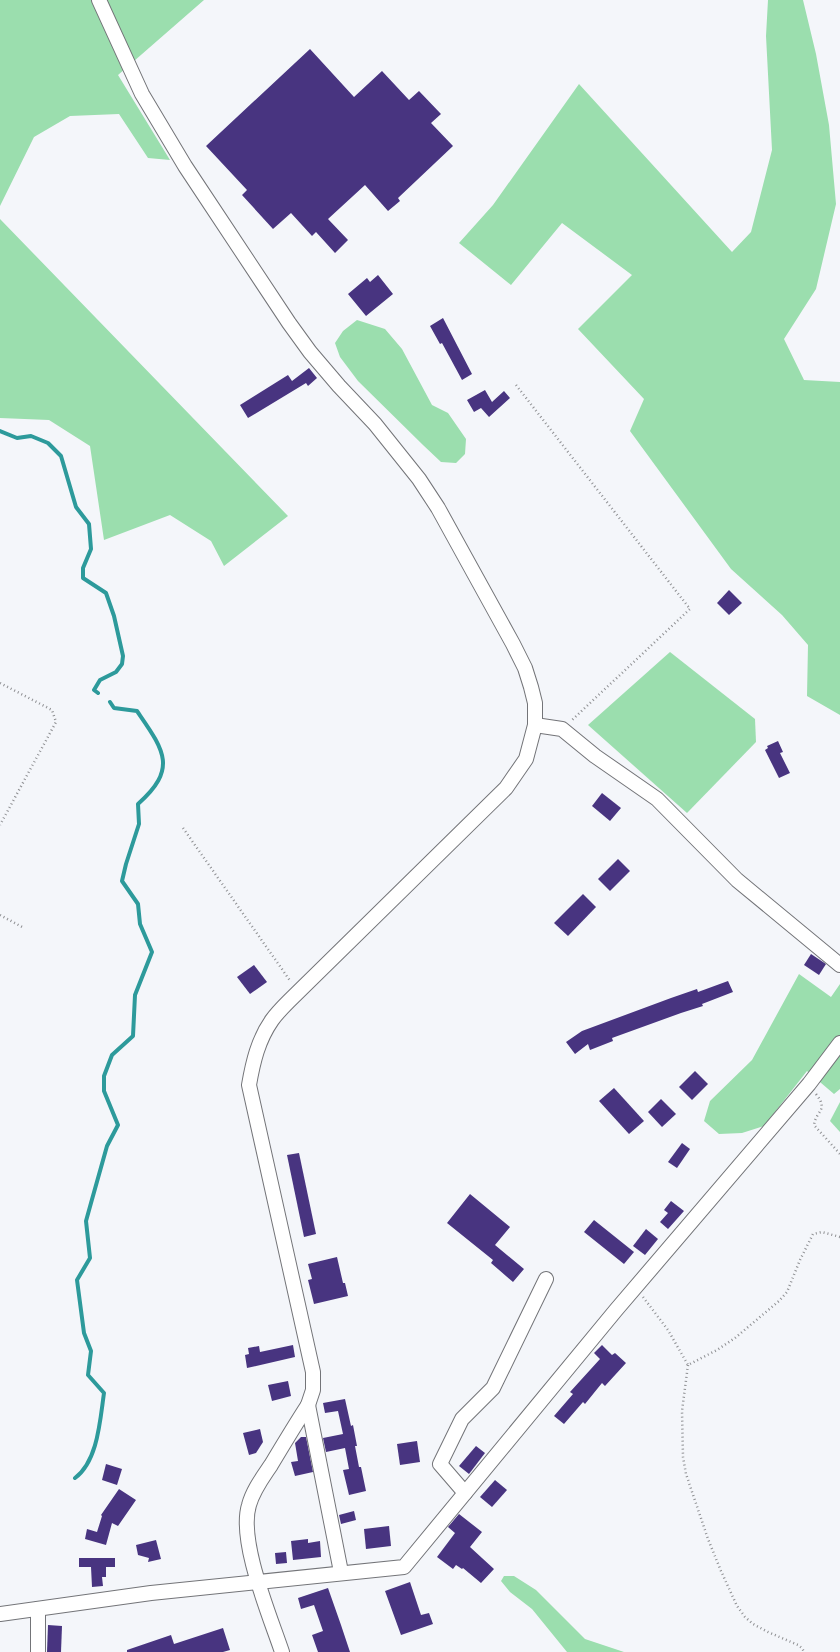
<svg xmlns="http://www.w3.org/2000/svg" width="840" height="1652" font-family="'IBM Plex Sans',sans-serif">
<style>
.green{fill:#9bdeae}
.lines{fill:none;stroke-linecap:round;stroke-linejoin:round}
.stream{stroke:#2d9a9b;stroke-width:4}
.building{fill:#483480}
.minor-casing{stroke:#737478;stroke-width:16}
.path{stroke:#8f9093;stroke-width:2.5;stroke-dasharray:1 3;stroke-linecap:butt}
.minor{stroke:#fff;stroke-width:14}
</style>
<rect width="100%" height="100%" fill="#f4f6fa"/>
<g class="green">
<polygon points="0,0 204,0 118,75 170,160 148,158 119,114 70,116 34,137 0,206"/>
<polygon points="768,0 803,0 816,54 829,125 836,204 816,289 784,339 804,380 840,382 840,715 807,696 808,645 782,615 731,569 630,431 644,399 578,329 632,275 562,223 511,285 459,243 493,205 579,84 732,252 751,232 772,150 766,36"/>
<polygon points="0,219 288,516 224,566 211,541 170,515 104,540 90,446 49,420 0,418"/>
<polygon points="357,320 385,329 402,349 432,405 448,413 466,439 465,454 456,463 441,462 423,445 358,381 340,357 335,343 343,331"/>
<polygon points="670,652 755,719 756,742 687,813 588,725"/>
<polygon points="799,974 831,997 840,984 840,1089 834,1094 807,1071 764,1126 742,1133 719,1134 704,1121 710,1101 752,1060"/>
<polygon points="840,1102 840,1132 830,1121"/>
<polygon points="504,1576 514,1576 536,1590 585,1639 624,1652 567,1652 532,1609 510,1592 501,1581"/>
</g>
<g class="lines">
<g class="stream">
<polyline points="0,431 17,438 31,436 48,443 61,456 76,507 89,524 91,549 83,568 83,578 106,593 114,616 123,656 122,664 116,672 100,680 94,690 98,693"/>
<path d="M75 1478C98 1461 100 1420 104 1393L88 1375 91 1351 84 1333 77 1280 90 1258 86 1221 91 1203 107 1146 118 1125 104 1091V1076L112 1055 133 1036 135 995 152 952 140 924 138 904 122 881 126 864 139 824 138 804C179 768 163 749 137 711L114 708 110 702"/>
</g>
</g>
<g class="building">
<polygon points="310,49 354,97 382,71 409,100 419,91 441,114 431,123 453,146 398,198 400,201 388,211 365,185 328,219 348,240 335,253 316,232 312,236 291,213 273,229 242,195 247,190 206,146"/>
<polygon points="378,275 393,294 366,316 348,294 367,278 370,282"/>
<polygon points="443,318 472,374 462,380 442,343 440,344 430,326"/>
<polygon points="309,368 317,378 308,386 306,383 248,418 240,405 288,375 292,381"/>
<polygon points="485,390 492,402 504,391 510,398 489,417 481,408 474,412 467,400"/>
<polygon points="729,590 742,603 729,615 717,603"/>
<polygon points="778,741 783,752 780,753 790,773 779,778 765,750 768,748 767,746"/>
<polygon points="602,793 621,808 610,821 592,806"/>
<polygon points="618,859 630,871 610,891 598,879"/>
<polygon points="583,894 596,907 568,936 554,923"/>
<polygon points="811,954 826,964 819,975 804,965"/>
<polygon points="254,965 267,982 250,994 237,977"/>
<polygon points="728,981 733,992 702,1004 703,1006 681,1013 612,1038 613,1041 590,1050 588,1044 575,1054 566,1042 582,1031 671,998 697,989 698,992"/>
<polygon points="695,1071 708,1084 692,1100 679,1087"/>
<polygon points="614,1088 644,1121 629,1134 599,1101"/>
<polygon points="661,1099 676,1114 662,1127 648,1112"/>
<polygon points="682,1143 690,1149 677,1168 668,1162"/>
<polygon points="299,1153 316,1234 304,1237 287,1155"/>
<polygon points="470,1194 510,1227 495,1245 524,1269 513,1282 491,1263 493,1260 447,1223"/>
<polygon points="671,1201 684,1211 668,1229 660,1222 668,1213 664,1210"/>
<polygon points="594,1220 634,1252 624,1264 584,1232"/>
<polygon points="646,1229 658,1239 645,1255 633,1246"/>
<polygon points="337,1257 343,1283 345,1283 348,1296 314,1304 308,1280 312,1279 308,1264"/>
<polygon points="293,1345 295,1357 247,1368 245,1355 249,1354 248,1348 259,1346 260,1352"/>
<polygon points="602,1345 612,1355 615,1353 626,1363 605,1386 602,1383 585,1404 583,1402 564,1424 554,1416 573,1394 570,1392 600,1359 594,1353"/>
<polygon points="288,1381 291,1396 272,1401 268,1385"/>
<polygon points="345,1399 351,1426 353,1425 357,1446 355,1446 359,1467 361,1467 366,1491 349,1495 343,1470 349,1469 345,1448 326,1452 323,1438 343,1434 338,1411 325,1413 323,1403"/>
<polygon points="260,1429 263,1442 256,1453 249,1455 243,1433"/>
<polygon points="301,1437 306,1437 313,1472 295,1476 291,1462 298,1461 295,1443"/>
<polygon points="417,1441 420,1462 400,1465 397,1444"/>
<polygon points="476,1446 485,1453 469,1474 459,1466"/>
<polygon points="106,1464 122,1469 117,1485 102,1480"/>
<polygon points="495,1480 507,1490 492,1507 480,1497"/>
<polygon points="119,1489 136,1500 118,1526 112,1523 106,1545 85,1539 87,1529 97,1532 102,1516 101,1515"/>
<polygon points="354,1511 356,1520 341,1524 339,1515"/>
<polygon points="459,1514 482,1532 470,1547 494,1569 481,1583 463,1568 462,1569 456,1565 453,1569 437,1557 455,1533 448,1527"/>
<polygon points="389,1526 391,1546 366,1549 364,1529"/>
<polygon points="308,1539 308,1543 320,1541 321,1557 293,1560 291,1541"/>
<polygon points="156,1540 161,1559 148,1562 149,1558 138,1555 136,1545"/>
<polygon points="286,1552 287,1563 276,1564 275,1553"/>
<polygon points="79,1558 115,1558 115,1567 106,1567 106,1577 102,1577 103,1586 92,1587 91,1567 79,1567"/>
<polygon points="410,1582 421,1615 429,1613 433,1624 401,1635 385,1591"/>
<polygon points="328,1588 341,1625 350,1652 318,1652 312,1635 323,1631 314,1605 301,1609 298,1598"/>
<polygon points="48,1625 62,1626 61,1652 47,1652"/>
<polygon points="223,1628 230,1650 223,1652 127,1652 127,1650 171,1635 174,1644"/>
</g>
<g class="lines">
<defs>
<g id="minor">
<path d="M99 0 142 94 185 166 289 323 310 352 339 386 375 424 419 479 438 508 513 644 525 668 531 687 535 703V725L526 759 506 788 289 1001C283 1007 277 1013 272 1020 258 1040 253 1062 249 1085L313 1372V1390L308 1405C295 1425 283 1445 271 1465 263 1477 253 1490 249 1505 238 1541 270 1616 282 1652"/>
<polyline points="535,725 562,729 595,756 657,799 737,880 840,965"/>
<polyline points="308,1405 341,1572"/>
<polyline points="465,1493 440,1464 462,1419 493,1388 546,1279"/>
<polyline points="0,1614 151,1593 404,1567 616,1310 809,1084 840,1043"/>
<polyline points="38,1652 38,1609"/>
</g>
</defs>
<use href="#minor" class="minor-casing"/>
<g class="path">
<polyline points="516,385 690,609 571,721"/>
<polyline points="0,683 52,710 56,722 0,825"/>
<polyline points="183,828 291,982"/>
<polyline points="0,915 24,928"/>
<path d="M816 1094C829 1111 816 1110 814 1125L840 1154"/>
<polyline points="643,1297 668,1330 688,1365 717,1350 735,1338 779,1301 787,1292 800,1260 813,1234 822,1232 840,1237"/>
<polyline points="688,1365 682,1411 683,1457 686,1474 708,1539 721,1571 737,1606 745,1617 753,1624 768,1632 798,1645 802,1648 804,1652"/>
</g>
<use href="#minor" class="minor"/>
</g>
</svg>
